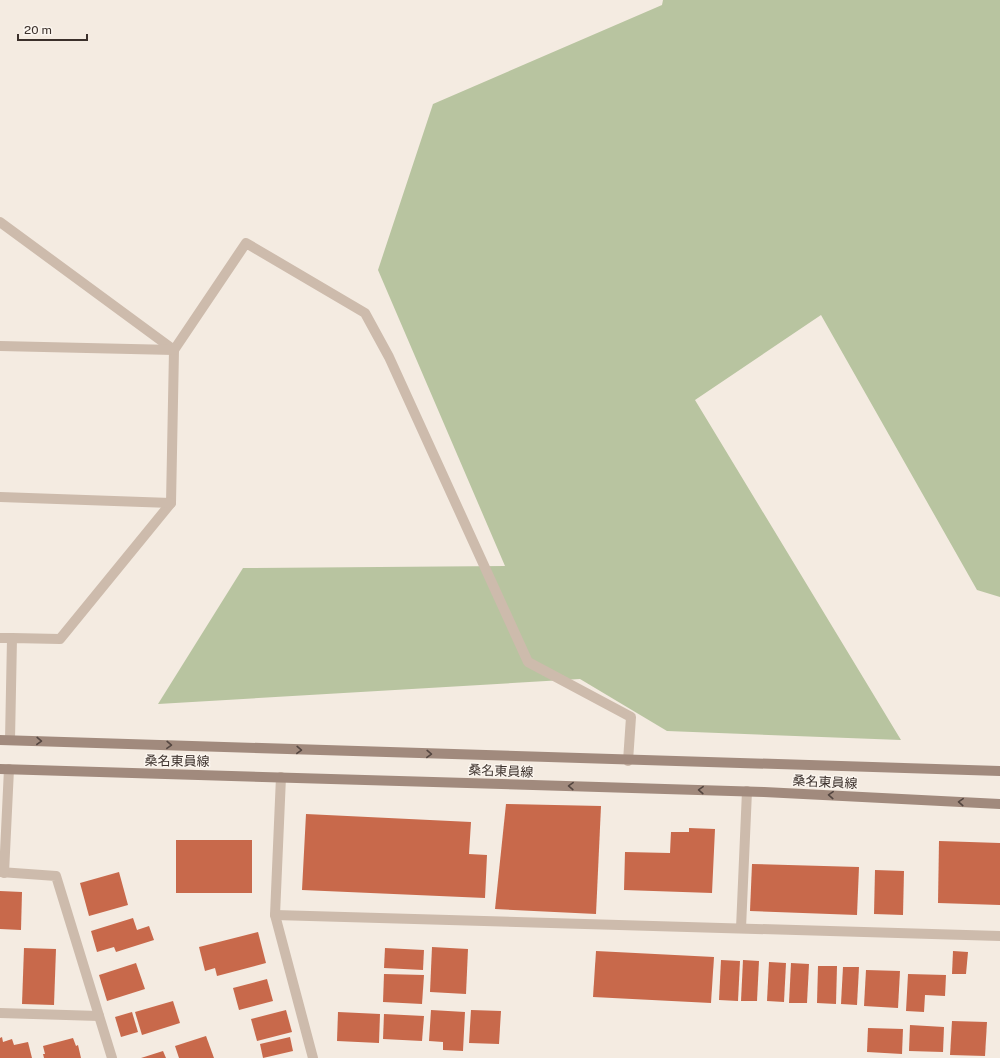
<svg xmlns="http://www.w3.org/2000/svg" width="1000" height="1058" font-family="'Public Sans','Noto Sans JP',sans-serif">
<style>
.green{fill:#b8c4a0}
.building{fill:#c8694b}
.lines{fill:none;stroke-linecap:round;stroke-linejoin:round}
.street{stroke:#cdbbac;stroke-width:10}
.secondary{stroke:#a18a7d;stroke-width:10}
.oneway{stroke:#544640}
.labels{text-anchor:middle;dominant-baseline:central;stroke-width:3;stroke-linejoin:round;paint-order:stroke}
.street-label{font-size:13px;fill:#3b302b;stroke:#fbf5ee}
</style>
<rect width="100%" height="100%" fill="#f4ebe1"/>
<polygon class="green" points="663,0 1000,0 1000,597 977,590 821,315 695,400 901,740 667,731 580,679 158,704 243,568 505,566 378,270 433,104 662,5"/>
<g class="building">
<polygon points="506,804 601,806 596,914 495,909"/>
<polygon points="306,814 471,822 469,854 487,855 485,898 302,890"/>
<polygon points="689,828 715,829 712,893 624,890 625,852 670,853 671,832 689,832"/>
<rect x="176" y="840" width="76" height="53"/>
<polygon points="939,841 1000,843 1000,905 938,903"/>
<polygon points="752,864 859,867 857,915 750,911"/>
<polygon points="875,870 904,871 903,915 874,914"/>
<polygon points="119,872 128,905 89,916 80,883"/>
<polygon points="0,891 22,892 21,930 0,929"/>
<polygon points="133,918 137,930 149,926 154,940 116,952 114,947 97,952 91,931"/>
<polygon points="258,932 266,963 217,976 215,968 205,971 199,947"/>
<polygon points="432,947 468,949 466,994 430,992"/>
<polygon points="24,948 56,949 54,1005 22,1004"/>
<polygon points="385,948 424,950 423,970 384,968"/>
<polygon points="596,951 714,957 711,1003 593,997"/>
<polygon points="953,951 968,952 966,974 952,974"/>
<polygon points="721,960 740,961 738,1001 719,1000"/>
<polygon points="743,960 759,961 757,1001 741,1001"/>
<polygon points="769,962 786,963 784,1002 767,1001"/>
<polygon points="136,963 145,989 107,1001 99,975"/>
<polygon points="791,963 809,964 807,1003 789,1003"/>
<polygon points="818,966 837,966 836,1004 817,1003"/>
<polygon points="843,967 859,967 857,1005 841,1004"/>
<polygon points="866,970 900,971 898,1008 864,1006"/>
<polygon points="384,974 424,975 422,1004 383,1002"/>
<polygon points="908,974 946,975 945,996 925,995 924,1012 906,1011"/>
<polygon points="267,979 273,1001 239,1010 233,988"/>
<polygon points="173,1001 180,1023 142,1035 135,1012"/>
<polygon points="286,1010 292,1032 257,1041 251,1019"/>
<polygon points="431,1010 465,1012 463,1051 443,1050 443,1042 429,1041"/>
<polygon points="471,1010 501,1011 499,1044 469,1043"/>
<polygon points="132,1012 138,1032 121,1037 115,1017"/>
<polygon points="338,1012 380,1014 379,1043 337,1041"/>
<polygon points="384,1014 424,1016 422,1041 383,1039"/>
<polygon points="952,1021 987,1022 985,1056 950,1055"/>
<polygon points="910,1025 944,1027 943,1052 909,1051"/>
<polygon points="868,1028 903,1029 902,1054 867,1052"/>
<polygon points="206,1036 214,1058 179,1058 175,1046"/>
<polygon points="2,1037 3,1042 12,1039 14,1045 28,1042 32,1058 0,1058 0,1038"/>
<polygon points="290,1037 293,1051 263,1058 260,1044"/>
<polygon points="73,1038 76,1046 78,1045 81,1058 44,1058 43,1054 45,1054 43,1046"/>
<polygon points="163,1051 166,1058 141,1058"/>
</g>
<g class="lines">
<g class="street">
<polyline points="0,222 174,350 171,503 60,639 12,638 10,740"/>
<polyline points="0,346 174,350 246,243 365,313 389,357 528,662 631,717 628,761"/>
<polyline points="0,497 171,503"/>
<polyline points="0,638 12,638"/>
<polyline points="281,777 275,915 313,1058"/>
<polyline points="0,872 56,876 112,1058"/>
<polyline points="4,873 9,769"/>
<polyline points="275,915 1000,936"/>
<polyline points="741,928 747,791"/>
<polyline points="0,1013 99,1016"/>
</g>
<g class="secondary">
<polyline points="0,740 1000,771"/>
<polyline points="0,769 764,792 1000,804"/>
</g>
</g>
<defs><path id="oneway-chevron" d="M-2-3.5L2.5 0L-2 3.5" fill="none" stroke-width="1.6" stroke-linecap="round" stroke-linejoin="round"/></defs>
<g class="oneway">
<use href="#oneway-chevron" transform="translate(39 741) rotate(2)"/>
<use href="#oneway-chevron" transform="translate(169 745) rotate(2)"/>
<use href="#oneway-chevron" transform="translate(299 750) rotate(2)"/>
<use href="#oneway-chevron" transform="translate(429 754) rotate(2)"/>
<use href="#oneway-chevron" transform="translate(571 786) rotate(-178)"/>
<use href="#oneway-chevron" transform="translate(701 790) rotate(-178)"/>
<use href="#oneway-chevron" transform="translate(831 795) rotate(-177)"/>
<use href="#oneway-chevron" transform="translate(961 802) rotate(-177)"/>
</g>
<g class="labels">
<g class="street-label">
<text transform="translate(177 761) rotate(1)">桑名東員線</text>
<text transform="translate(501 771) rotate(2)">桑名東員線</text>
<text transform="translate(825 782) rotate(3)">桑名東員線</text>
</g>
</g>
<path d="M18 34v6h69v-6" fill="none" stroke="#3b302b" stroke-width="2"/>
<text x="24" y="34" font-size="12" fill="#3b302b" stroke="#fbf5ee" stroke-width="3" paint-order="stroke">20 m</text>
</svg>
